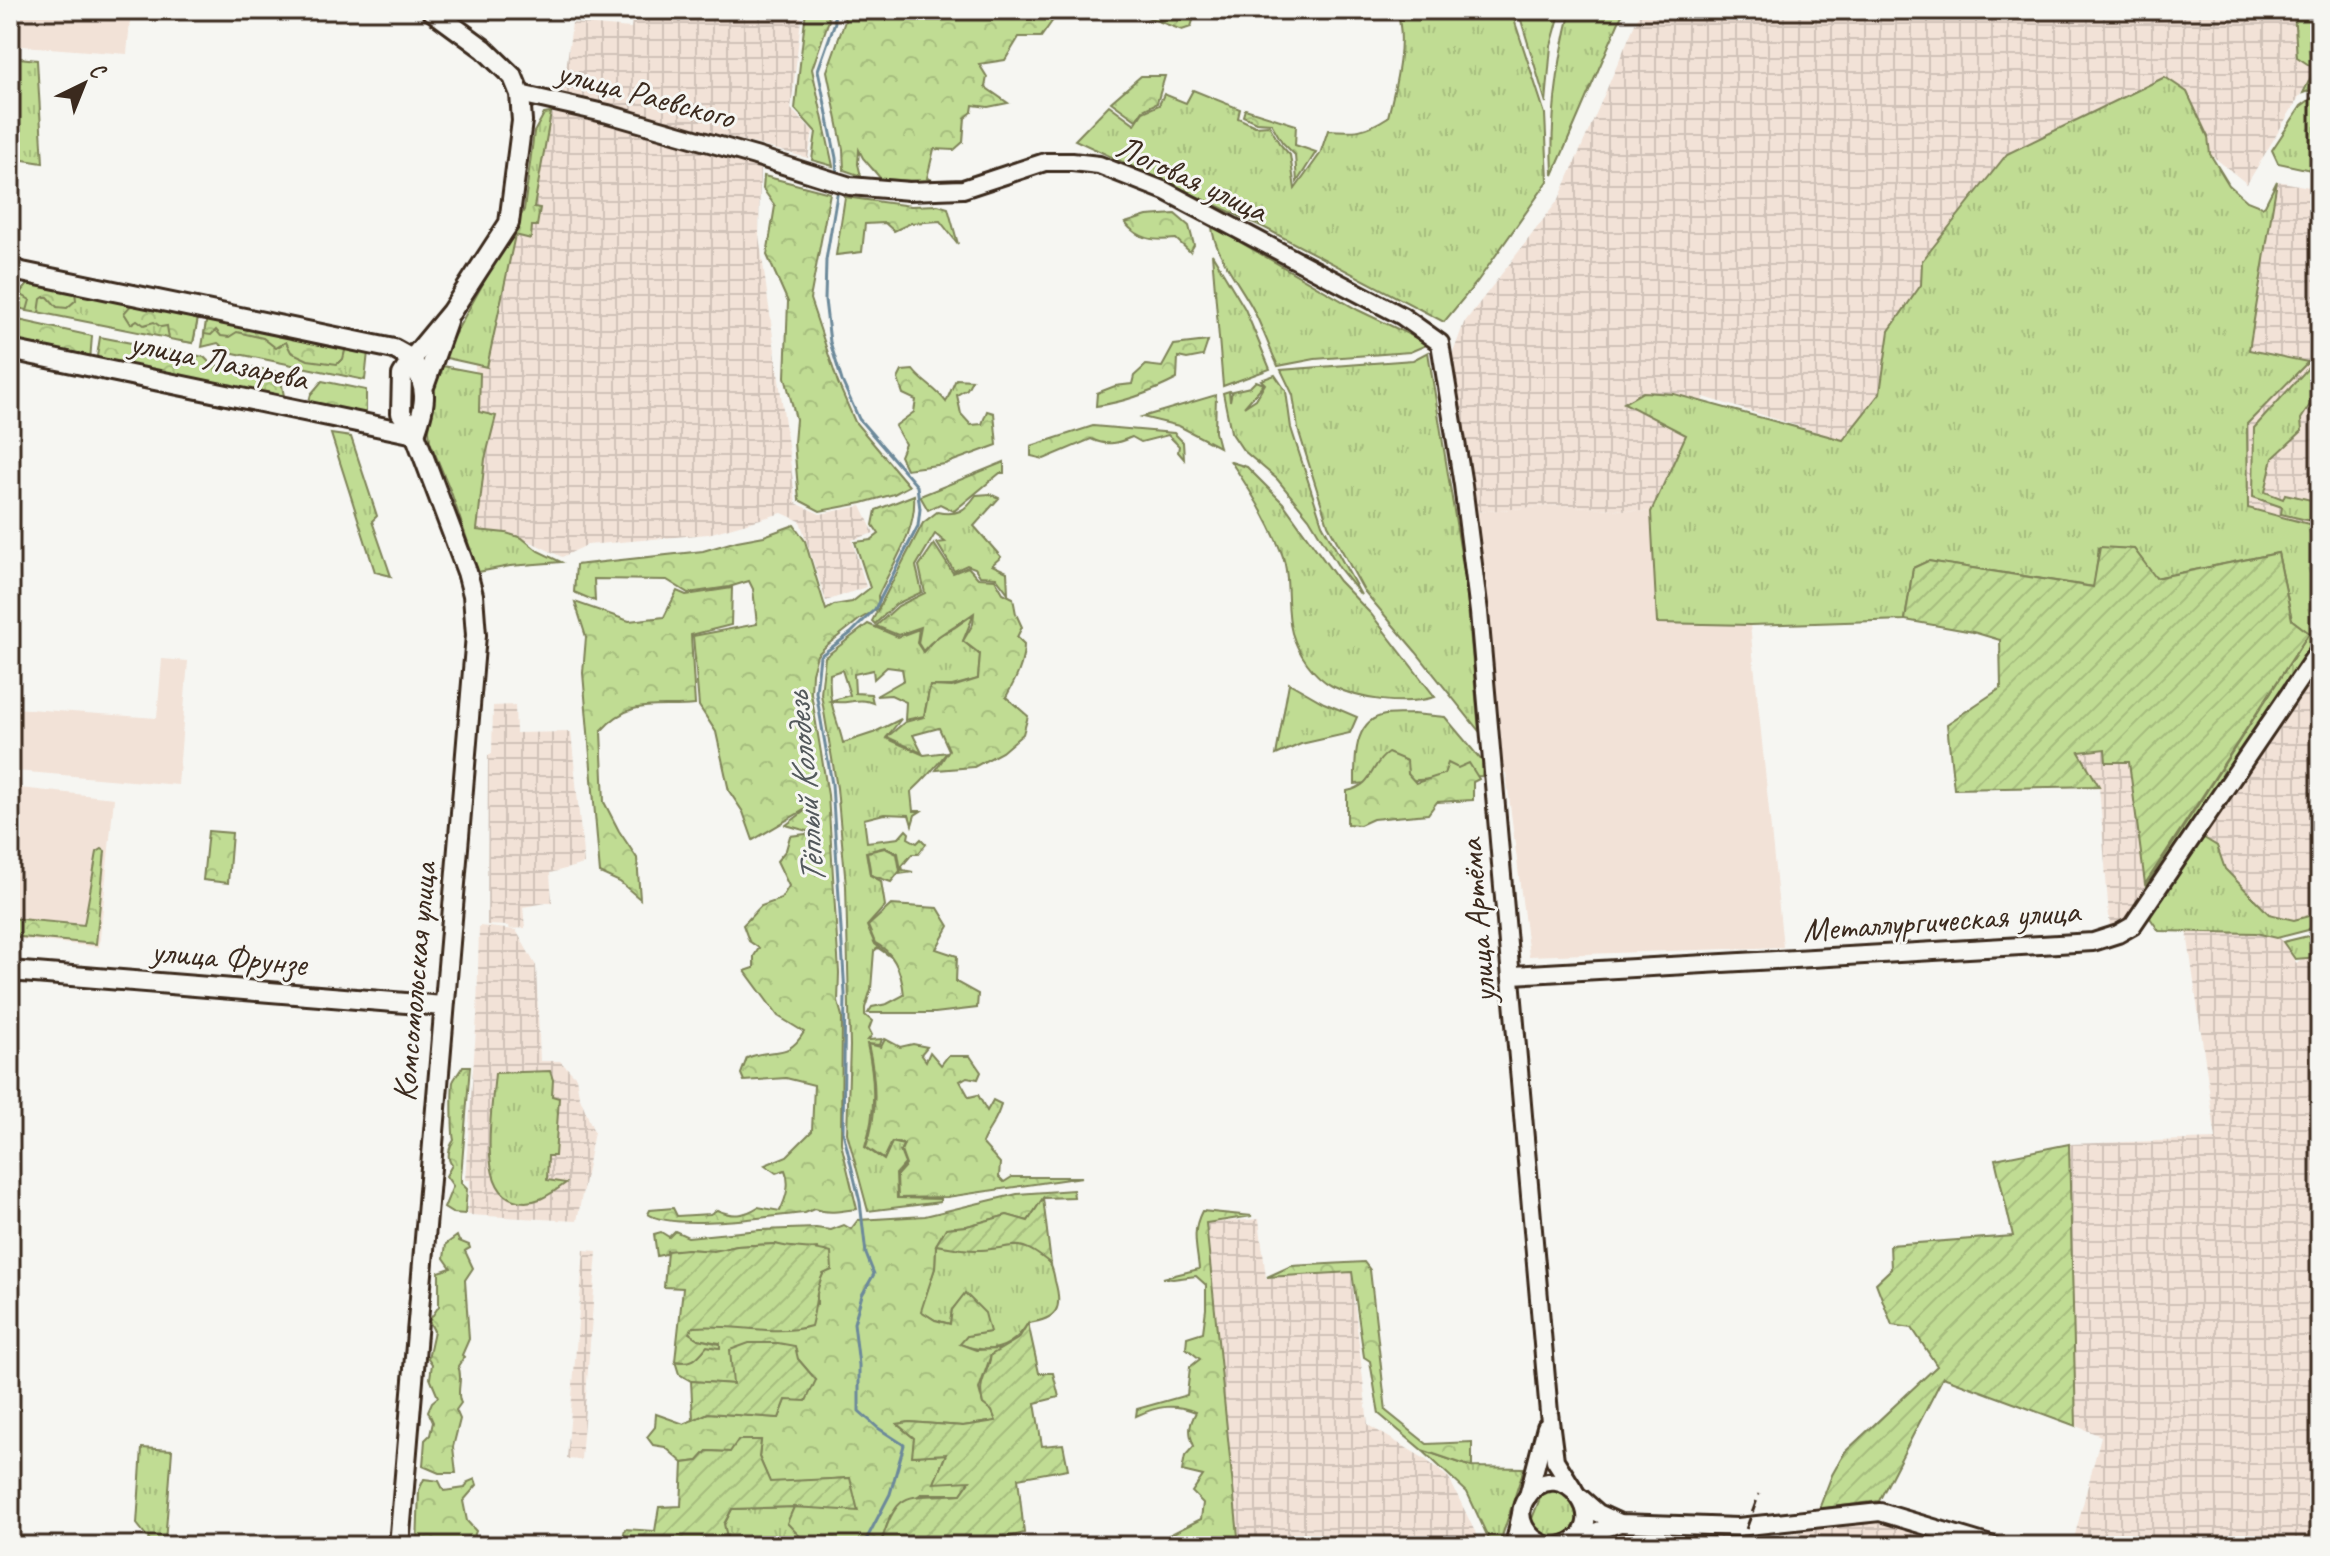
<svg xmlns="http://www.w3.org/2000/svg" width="2330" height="1556" font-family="Caveat,sans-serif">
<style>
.built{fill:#f2e2d7}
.industrial{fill:url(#industrial-grid)}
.grass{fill:url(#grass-tufts);stroke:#7e8358;stroke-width:2}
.forest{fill:url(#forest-crowns);stroke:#7e8358;stroke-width:2}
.garden{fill:url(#garden-furrows);stroke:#7e8358;stroke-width:2}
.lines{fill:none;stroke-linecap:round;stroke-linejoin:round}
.stream{stroke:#6c899a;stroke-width:3}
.tertiary-casing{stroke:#3b2a1e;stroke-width:22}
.secondary-casing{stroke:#3b2a1e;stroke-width:24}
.tertiary{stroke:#f6f6f2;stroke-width:16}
.secondary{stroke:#f6f6f2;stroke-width:18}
.rail{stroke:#3b2a1e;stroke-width:3;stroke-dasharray:12 6;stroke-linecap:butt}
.labels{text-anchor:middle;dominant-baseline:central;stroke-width:6;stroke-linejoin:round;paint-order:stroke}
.street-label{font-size:34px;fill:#3b2a1e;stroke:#f6f6f2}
.water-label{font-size:36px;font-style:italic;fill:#53595c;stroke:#f6f6f2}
</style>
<defs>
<pattern id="industrial-grid" width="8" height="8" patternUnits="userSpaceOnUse" patternTransform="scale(2)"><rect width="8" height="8" fill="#f2e2d7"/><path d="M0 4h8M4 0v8" fill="none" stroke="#d0c2b8"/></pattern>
<pattern id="grass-tufts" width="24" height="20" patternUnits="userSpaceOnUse" patternTransform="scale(2)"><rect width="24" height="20" fill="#c0dc93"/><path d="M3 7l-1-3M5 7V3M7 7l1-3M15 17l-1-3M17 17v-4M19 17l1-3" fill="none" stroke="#a6bd7e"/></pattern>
<pattern id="forest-crowns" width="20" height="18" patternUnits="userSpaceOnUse" patternTransform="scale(2)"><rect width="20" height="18" fill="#c0dc93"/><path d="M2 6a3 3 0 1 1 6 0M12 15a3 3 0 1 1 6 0" fill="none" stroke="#a6bd7e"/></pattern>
<pattern id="garden-furrows" width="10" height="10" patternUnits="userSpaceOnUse" patternTransform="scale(2)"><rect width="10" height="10" fill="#c0dc93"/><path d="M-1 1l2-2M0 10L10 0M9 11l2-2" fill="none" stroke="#a6bd7e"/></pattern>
</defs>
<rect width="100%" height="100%" fill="#f6f6f2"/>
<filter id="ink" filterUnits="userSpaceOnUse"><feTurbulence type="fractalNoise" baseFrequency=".0125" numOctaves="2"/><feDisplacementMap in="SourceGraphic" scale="16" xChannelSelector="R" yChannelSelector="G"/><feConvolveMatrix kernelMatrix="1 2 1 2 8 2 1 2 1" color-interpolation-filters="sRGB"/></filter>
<g filter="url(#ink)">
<g class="built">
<polygon points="10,10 131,10 127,54 10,45"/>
<polygon points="1562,505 1651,512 1657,623 1750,625 1783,947 1529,956 1506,773 1503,773 1499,716 1474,512"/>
<polygon points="162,659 188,661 178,785 16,771 11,751 14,708 157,718"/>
<polygon points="10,787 114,798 99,947 10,938"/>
</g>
<g class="industrial">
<polygon points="633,10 802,10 791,109 813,131 808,158 563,93 572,23 631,28"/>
<polygon points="1641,10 2294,10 2297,57 2311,10 2320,10 2320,74 2315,70 2247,184 2210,154 2208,137 1922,261 1921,285 1889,331 1880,393 1843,440 1704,397 1651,512 1562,505 1474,512 1450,361 1464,323 1559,199"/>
<polygon points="544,113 585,115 760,166 759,235 796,503 820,514 861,506 874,533 852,540 866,587 826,601 800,521 782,513 708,534 587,545 562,557 529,541 475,533 477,396 475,365 513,238 524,231"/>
<polygon points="2277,181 2320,189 2320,527 2248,508 2247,424 2307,362 2249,351"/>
<polygon points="2308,675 2320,679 2320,915 2294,923 2271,919 2198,842"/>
<polygon points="515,705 516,733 571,732 584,864 550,873 552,902 523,907 525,928 510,929 508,926 487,925 488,756 492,753 493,706"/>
<polygon points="2106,748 2106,762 2129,762 2146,896 2128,921 2110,930 2099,786 2079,751"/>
<polygon points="479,926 516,930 536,966 540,1061 560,1061 576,1077 579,1095 594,1132 577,1221 468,1215 470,1180 465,1180 477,1016"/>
<polygon points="2187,932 2260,933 2279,937 2292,952 2296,963 2304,958 2320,957 2320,1546 2072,1546 2101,1436 2076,1426 2069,1144 2216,1139"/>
<polygon points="1259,1219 1266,1278 1351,1272 1368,1425 1425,1459 1449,1478 1478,1538 1485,1534 1491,1546 1239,1546 1207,1223"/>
<polygon points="584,1250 597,1251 581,1460 567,1459"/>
<polygon points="1882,1520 1954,1546 1585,1546 1615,1534 1758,1538"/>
</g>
<g class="grass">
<path d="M1396 10H1511L1545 114 1548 181 1477 282 1444 322 1263 227 1075 140 1109 105 1135 124 1143 112 1159 105 1164 94 1186 103 1193 90 1240 109 1238 118 1255 126 1269 125 1279 143 1290 155 1295 189 1320 154 1328 130C1355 132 1365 132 1388 117 1395 88 1408 38 1396 10Z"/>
<polygon points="1518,10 1561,10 1551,46 1546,103"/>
<path d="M1571 10H1626L1621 17 1553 175C1550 118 1557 65 1571 10Z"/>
<polygon points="2294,10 2320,10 2320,38 2313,39 2315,69 2320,74 2320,87 2303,93 2315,69 2297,57"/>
<polygon points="10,57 37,60 43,163 10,158"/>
<polygon points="2165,77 2187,92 2208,137 2210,154 2229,185 2247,201 2262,207 2265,205 2277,181 2249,350 2308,362 2247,424 2248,508 2320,527 2320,635 2146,895 2146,885 2309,633 2292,620 2278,553 2155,578 2134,549 2099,548 2094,587 1928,561 1913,568 1905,620 1750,625 1657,623 1651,512 1686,435 1624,403 1643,392 1674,394 1843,440 1880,393 1889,331 1921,285 1922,261 2007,154"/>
<polygon points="2312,98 2320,100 2320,172 2278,163 2272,150 2301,106"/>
<polygon points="551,113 534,207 540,208 537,226 532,226 531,239 515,235 487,367 442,357 524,210 534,132 544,114"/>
<path d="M1212 226 1358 310 1429 344 1410 352 1315 359 1278 366C1269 347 1262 327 1253 309 1240 284 1213 252 1212 226Z"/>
<polygon points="1212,254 1245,309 1270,369 1223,386"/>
<polygon points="29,283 198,318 193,343 17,308 21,291"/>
<polygon points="207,317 368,352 365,380 229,352 218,343 202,347"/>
<polygon points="1428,352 1466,584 1479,731 1416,652 1364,591 1328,525 1298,429 1293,395 1281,370 1413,360"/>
<polygon points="2318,357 2320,404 2311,403 2301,419 2302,431 2273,458 2265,492 2283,499 2285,494 2320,502 2320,523 2281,514 2282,507 2253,497 2254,428"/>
<polygon points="437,365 480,373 479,412 496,416 485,459 477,530 506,533 522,538 538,551 561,562 510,566 478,572 451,492 430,442 429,430"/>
<polygon points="1275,375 1286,391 1291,428 1322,524 1361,595 1340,569 1309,518 1277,479 1243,450 1231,432 1223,393 1229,391 1230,401 1232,391 1250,387 1256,381 1264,384 1244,407 1256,399 1265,384 1261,380"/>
<polygon points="1216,395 1215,432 1219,447 1179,426 1142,417"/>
<polygon points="331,434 351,437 377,516 372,521 391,576 375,572"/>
<path d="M1231 462 1247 467 1283 503 1339 581 1371 614 1435 697C1404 706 1360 700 1332 686 1313 676 1298 653 1292 633 1285 608 1291 578 1282 554 1269 521 1251 491 1231 462Z"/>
<path d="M990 494 999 498 974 526 1001 557 992 565 1007 572 1008 593 996 577 980 576 975 568 967 565 954 571 937 543 945 542 935 534 916 566 922 592 896 604 875 624 872 621 923 523 937 512C957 516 965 511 976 495Z"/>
<path d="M974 614 963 641 980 655 978 679 952 686H930L924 716 905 720 906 702 891 695 876 696 904 680 902 669 887 667 874 679 873 670 854 674 855 693 871 694 873 703C858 696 845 706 830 701L850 695 842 670 830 674C828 705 836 714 843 743L873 733 901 719 886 738 924 755 947 752C936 767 925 779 911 792L913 811H921L915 815 912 825 909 815 884 814 864 819 867 842 899 838 906 830 909 833 908 838 917 843 921 839 926 844 918 854H912L902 866 903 870 913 872 899 874 901 870 898 853 885 847 866 852 870 875 881 881 885 906 867 926 875 944 891 957 878 948 874 951 871 989 865 1008V1015L872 1021 869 1029 872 1035 868 1040 882 1039 880 1045 867 1044C875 1078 876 1114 865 1147L884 1160 892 1142 903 1145 900 1151 905 1164 896 1174 897 1198 940 1199V1202L868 1211 847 1133 850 1046 846 886 837 788 821 694 825 657 868 624 898 637 919 629 917 643 923 652 937 636 954 628Z"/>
<polygon points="1289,683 1324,703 1357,717 1350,733 1301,744 1276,755"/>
<path d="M1413 714 1445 717 1483 762 1482 776 1355 784C1355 763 1353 723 1381 716 1390 713 1403 715 1413 714Z"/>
<polygon points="2204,838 2217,846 2225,869 2269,914 2294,920 2320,913 2320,920 2308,930 2277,938 2256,933 2159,931 2150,918 2155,906 2198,842"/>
<polygon points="2320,929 2320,957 2295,959 2283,942 2312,935"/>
<path d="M550 1071 553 1080 552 1096 559 1098 555 1156H548L547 1180 566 1183C551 1194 534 1207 514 1200 476 1188 493 1104 495 1073Z"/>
<path d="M1010 1244C1025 1247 1039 1250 1049 1263 1053 1267 1054 1275 1055 1281 1063 1308 1058 1319 1028 1323 1012 1350 988 1355 959 1344L966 1336 989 1332 965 1294 952 1310 950 1324 935 1320 920 1311 935 1268 936 1245 980 1250Z"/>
<polygon points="142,1448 172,1450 165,1543 152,1543 137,1524"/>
<polygon points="1422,1450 1472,1467 1524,1468 1499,1546 1492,1546 1467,1492"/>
<path d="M1548 1488 1561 1490 1578 1507 1579 1524C1570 1533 1555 1539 1542 1538L1530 1524 1542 1493Z"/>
<polygon points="794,1507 788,1523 809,1546 722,1546 727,1538 724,1525 732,1509"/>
</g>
<g class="forest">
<polygon points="806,10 827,10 829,20 812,69 833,166 812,160 816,132 795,109"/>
<polygon points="842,10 1118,10 1134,17 1058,13 1041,37 1019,37 1005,60 979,64 987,77 985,87 1008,103 988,107 973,105 972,112 965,118 963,142 954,150 934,149 927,178 938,182 881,179 863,158 859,150 858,164 861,176 844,170 843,149 827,71 845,21"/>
<polygon points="1141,76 1165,76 1157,103 1143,110 1136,120 1111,102"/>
<polygon points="1245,109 1296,125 1295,145 1316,152 1297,182 1295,155 1282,142 1271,123 1256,122 1243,116"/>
<polygon points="764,176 830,193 810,299 838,383 855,422 909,486 894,494 862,503 820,511 799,500 794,443 796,419 785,377 788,302 767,255 775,206 763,189"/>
<polygon points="845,197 911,206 938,205 948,208 958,244 940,221 911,223 894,231 885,223 865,224 862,252 836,255"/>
<path d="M1175 214 1189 226 1194 245 1190 252 1176 239C1154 241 1139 240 1125 223L1147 216Z"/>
<polygon points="29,283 75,292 76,300 67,308 57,307 48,297 44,297 41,299 39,313 27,311 30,300 20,294"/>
<polygon points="132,304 198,318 193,343 169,339 167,326 161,327 154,322 144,325 137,320 131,324 124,313"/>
<polygon points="207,317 346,347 343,359 337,364 308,360 291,352 286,342 276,348 263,338 237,332 229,337 221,336 216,330 211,335 204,334"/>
<polygon points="14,319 92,336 90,361 19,344 14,339"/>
<polygon points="100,337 204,357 213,366 222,365 227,362 276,372 280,375 284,396 277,400 96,363"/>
<path d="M1208 341 1203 356 1187 359 1178 357 1177 379C1150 393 1126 402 1096 406L1097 393 1115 386 1132 384 1134 376 1146 365 1162 367 1174 345Z"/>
<path d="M913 370C923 383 936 388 946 402L956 379 972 380 967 389 957 395 961 414 971 425 982 424 987 411 994 413 997 445 945 464 906 469 900 456 905 444 895 426 914 412 916 400 903 394 898 379 902 371Z"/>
<polygon points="322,381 366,390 366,418 308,405 311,394"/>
<path d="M1093 426 1174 433 1183 442 1184 459 1178 452 1179 446 1168 435 1141 442 1132 437C1116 444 1106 446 1091 439L1044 459 1031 456V446Z"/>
<polygon points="1004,462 1004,473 1000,473 954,511 940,504 928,510 920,496"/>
<path d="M914 495C917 532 892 564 878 596L879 608 860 619 826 646 817 655 812 673 811 693 828 795 839 973 838 1002 842 1016 841 1143 857 1209C843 1211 828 1214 814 1209L805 1213C771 1216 673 1231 648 1214L650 1210 673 1208 677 1216 710 1214 717 1210C732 1217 744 1216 758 1207L780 1211C786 1198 791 1184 785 1170L776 1173 765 1165 787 1156 812 1131 814 1085 786 1078 744 1081 741 1074 747 1058C774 1046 787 1061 804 1032L778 1016 745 971 754 968V956L759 948 749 941 743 925 761 906 781 899 789 886 777 861 786 850 790 836 814 833 786 825 814 804 753 840 743 812 729 791 716 732 699 706 693 636 757 624 753 589 749 581 729 587 688 593 667 580 594 579 595 601 574 592 576 565 703 551 737 541 764 536 794 525 805 541 826 610 834 605 852 602 870 588 855 542 871 540 879 534 873 525 876 510Z"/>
<path d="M934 544 953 573 968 567 978 578 995 579 1003 593 1013 598 1016 614 1022 627 1017 637 1024 644C1024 664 1016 679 1006 697L1028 716 1023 734 1002 752 974 767 936 770 949 750 939 728 913 735 922 753 887 737 905 722 924 717 930 686 952 687 978 679 980 654 963 641 973 624 974 613C956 626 937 634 923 651L918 643 921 627 898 635 876 626 898 606 925 593 919 566Z"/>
<path d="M732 588 731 625 691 635 695 705C656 709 631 697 601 731L604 802 619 831 637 858 640 899 620 882 600 873 583 673 586 637 575 602 629 621 664 617 677 591 686 595Z"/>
<path d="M1388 753 1407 761 1408 774 1416 783 1444 774 1448 763 1458 768 1469 763 1479 779 1473 782V800L1437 802 1428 814 1373 819 1360 825 1347 824V791C1375 785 1369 765 1388 753Z"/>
<polygon points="208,831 232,833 228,883 203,880"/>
<polygon points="885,848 897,854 900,871 891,882 871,875 867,852"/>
<polygon points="102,849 105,851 96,944 10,936 10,918 84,925 97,852"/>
<path d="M891 905 938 908 949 926 936 949 957 956 956 982 978 994 977 1008 935 1013H868L872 1007 887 1004 904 995C902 975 896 953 875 943L868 926Z"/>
<path d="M885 1039 900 1047 913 1044 927 1047 921 1054 926 1061 930 1052 941 1065 948 1056H970L981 1072 978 1079 967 1077 960 1081 969 1097 978 1095 987 1111 993 1100 1001 1104C998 1120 988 1128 982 1143L1000 1163 999 1177 1004 1182 1012 1177H1082L947 1197 898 1198 897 1175 906 1165 901 1151 904 1144 892 1142 884 1159 866 1147C878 1115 876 1078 868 1044L881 1047Z"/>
<path d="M463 1066H470L461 1176V1183L467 1189 465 1214 452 1213 444 1208 453 1186 446 1176 452 1165C446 1158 449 1147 454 1140 452 1135 452 1088 453 1082 455 1077 461 1070 463 1066Z"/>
<path d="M1073 1190 1074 1197 1043 1198 1028 1221 1007 1215 967 1226 947 1228 936 1245 935 1268 921 1311 935 1320 950 1324 952 1310 965 1293 985 1313 990 1332 967 1336 960 1344 976 1350 1002 1349 991 1355 979 1389 983 1404 992 1411 996 1421 963 1426 909 1422 898 1425 914 1438 913 1456 946 1454 935 1482 971 1480 961 1494H921L890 1516 880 1546H809L787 1523 794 1507 823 1508 849 1478 770 1483 759 1457 761 1441 730 1452 707 1451 698 1461 683 1463 665 1447 653 1445 647 1437 655 1427 656 1414 684 1424 708 1413 779 1418 786 1400 816 1380 798 1359 733 1384 691 1381 679 1374 675 1361C692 1364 696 1360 707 1346L720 1348V1343L697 1339 689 1333 693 1327 720 1324 742 1327 817 1304V1287L823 1274 817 1248 795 1250 775 1244 737 1246 714 1251 687 1249 657 1256 654 1234 661 1232 669 1237 675 1231 688 1237 760 1230 816 1228 831 1230 844 1225 851 1229 858 1220 925 1216 1017 1194Z"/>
<path d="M1202 1211 1252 1216 1206 1223 1239 1546H1159V1540L1201 1519 1203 1503 1192 1492 1203 1476 1182 1471 1185 1456 1194 1446C1188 1432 1189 1425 1196 1412 1173 1403 1158 1406 1136 1416L1137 1409 1187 1395 1190 1367 1200 1359 1186 1348 1187 1337 1203 1332 1206 1309V1285L1196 1276 1173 1279 1163 1278 1199 1269C1197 1247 1191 1232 1202 1211Z"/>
<path d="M457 1236 459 1241 469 1245 470 1248 465 1251 473 1268 465 1280 469 1339 462 1355 464 1357 458 1366C464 1379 455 1392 461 1403L456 1410 460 1419 453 1447 456 1473H439L423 1466 425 1440 430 1435 433 1422 428 1411 432 1402 438 1397 430 1378 432 1364 428 1358 434 1331 429 1321 439 1306V1272L451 1268 444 1258 446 1244Z"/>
<polygon points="1364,1262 1370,1270 1386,1411 1427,1444 1472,1442 1472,1467 1422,1450 1379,1414 1370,1361 1364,1357 1352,1272 1267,1277 1291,1266"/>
<polygon points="424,1479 439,1481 444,1491 465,1488 468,1482 475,1479 477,1485 463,1501 467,1521 476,1531 472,1542 467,1546 417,1546 419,1490"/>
</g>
<g class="garden">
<polygon points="1128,10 1196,10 1191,27 1182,30"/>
<polygon points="2100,547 2134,549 2156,578 2278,553 2292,620 2309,633 2145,884 2129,762 2106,762 2105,749 2079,752 2099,786 1954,789 1947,724 2001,688 2000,640 1973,632 1905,620 1913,568 1928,561 2093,587"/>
<polygon points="2069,1144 2076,1426 1943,1377 1879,1501 1819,1509 1832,1475 1845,1452 1937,1366 1912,1328 1892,1325 1876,1283 1891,1269 1890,1245 2013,1236 1995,1159"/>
<path d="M1043 1198 1051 1264C1016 1236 1019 1248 980 1250 966 1251 950 1247 936 1245L946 1228 967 1226 1007 1215 1028 1221Z"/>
<path d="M775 1244C796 1250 812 1246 831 1253L832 1270 823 1274C815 1290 816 1309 811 1326 773 1337 734 1323 693 1327L689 1333 698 1339 720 1344V1348L707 1346C696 1360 692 1364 675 1361L683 1288 664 1287 667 1251 687 1249 714 1251 737 1246Z"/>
<path d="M1028 1323 1039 1373H1053L1059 1397 1035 1403 1042 1446 1063 1444 1068 1469 1018 1478 1024 1533 1001 1539 1002 1546H880C899 1485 906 1499 961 1494L970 1481 934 1483 946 1454 912 1456 914 1438 897 1424 909 1422 963 1426 996 1421 992 1411 983 1404C977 1381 987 1377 991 1355L1019 1338Z"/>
<polygon points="749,1343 778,1343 795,1346 798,1359 816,1380 806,1401 786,1400 779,1418 708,1413 693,1420 691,1381 733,1384 730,1350"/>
<polygon points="738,1440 761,1440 759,1457 770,1482 850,1478 858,1511 794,1507 732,1509 724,1524 727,1538 722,1546 621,1546 625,1529 655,1531 659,1507 681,1506 683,1463 698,1461 707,1451 730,1452"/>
</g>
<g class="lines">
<g class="stream">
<polyline points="833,10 835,22 818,70 836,158 837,177"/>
<polyline points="838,189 826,260 825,300 830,342 842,381 859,419 917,486 920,509 918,526 875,609 851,633 820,656 816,692 832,784 845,994 843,1132 860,1202 866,1254 874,1274 862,1295 854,1323 859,1365 859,1411 878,1428 904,1445 890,1494 863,1546"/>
</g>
<defs>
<g id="tertiary">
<polyline points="520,94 608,114 755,156 850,186 909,191 963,189 1045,162 1072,162 1099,165 1165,191 1402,316 1440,343 1463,485 1479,612 1549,1413 1555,1460 1574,1490"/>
<polyline points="1512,975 2093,942 2118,934 2132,926 2320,649"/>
<polyline points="1528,1496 1546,1427"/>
<polyline points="1581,1498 1598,1513 1620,1523 1738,1527 1880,1512 1994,1546"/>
<polyline points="1575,1539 1620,1523"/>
<polyline points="1514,1546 1521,1514"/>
<path d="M1548 1546C1527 1539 1513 1517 1527 1497 1561 1448 1621 1531 1560 1546"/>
</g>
<g id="secondary">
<polyline points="10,268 22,272 394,349 412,359"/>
<polyline points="10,350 415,434"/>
<path d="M412 359C428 390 427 401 415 434"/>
<polyline points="425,384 447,322"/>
<polyline points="10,971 443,1006"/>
<polyline points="399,1546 476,635 473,595 467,572 415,434 401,413 402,375 412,359 451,312 509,223 522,121 520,94 513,77 484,49 431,10"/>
</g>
</defs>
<use href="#tertiary" class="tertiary-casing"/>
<use href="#secondary" class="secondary-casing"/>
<use href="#tertiary" class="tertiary"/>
<use href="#secondary" class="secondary"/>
<polyline class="rail" points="1740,1546 1759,1494"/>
</g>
</g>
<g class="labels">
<g class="street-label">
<text transform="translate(646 94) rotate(15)">улица Раевского</text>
<text transform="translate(1192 178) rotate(25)">Логовая улица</text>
<text transform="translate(219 360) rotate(12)">улица Лазарева</text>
<text transform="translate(1941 920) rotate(-4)">Металлургическая улица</text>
<text transform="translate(1477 921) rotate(-95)">улица Артёма</text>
<text transform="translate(229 957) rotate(5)">улица Фрунзе</text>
<text transform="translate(414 982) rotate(-85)">Комсомольская улица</text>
</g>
<g class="water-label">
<text transform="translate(805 789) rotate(-95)">Тёплый Колодезь</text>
</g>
</g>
<rect width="2330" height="1556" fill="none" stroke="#f6f6f2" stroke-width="40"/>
<rect x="20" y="20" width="2290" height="1516" fill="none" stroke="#3b2a1e" stroke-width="3" filter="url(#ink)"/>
<g transform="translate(84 84) rotate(43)" stroke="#f6f6f2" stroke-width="6" paint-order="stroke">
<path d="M0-6L14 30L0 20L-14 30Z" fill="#3b2a1e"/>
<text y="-12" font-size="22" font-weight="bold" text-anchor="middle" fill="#3b2a1e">С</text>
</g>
</svg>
